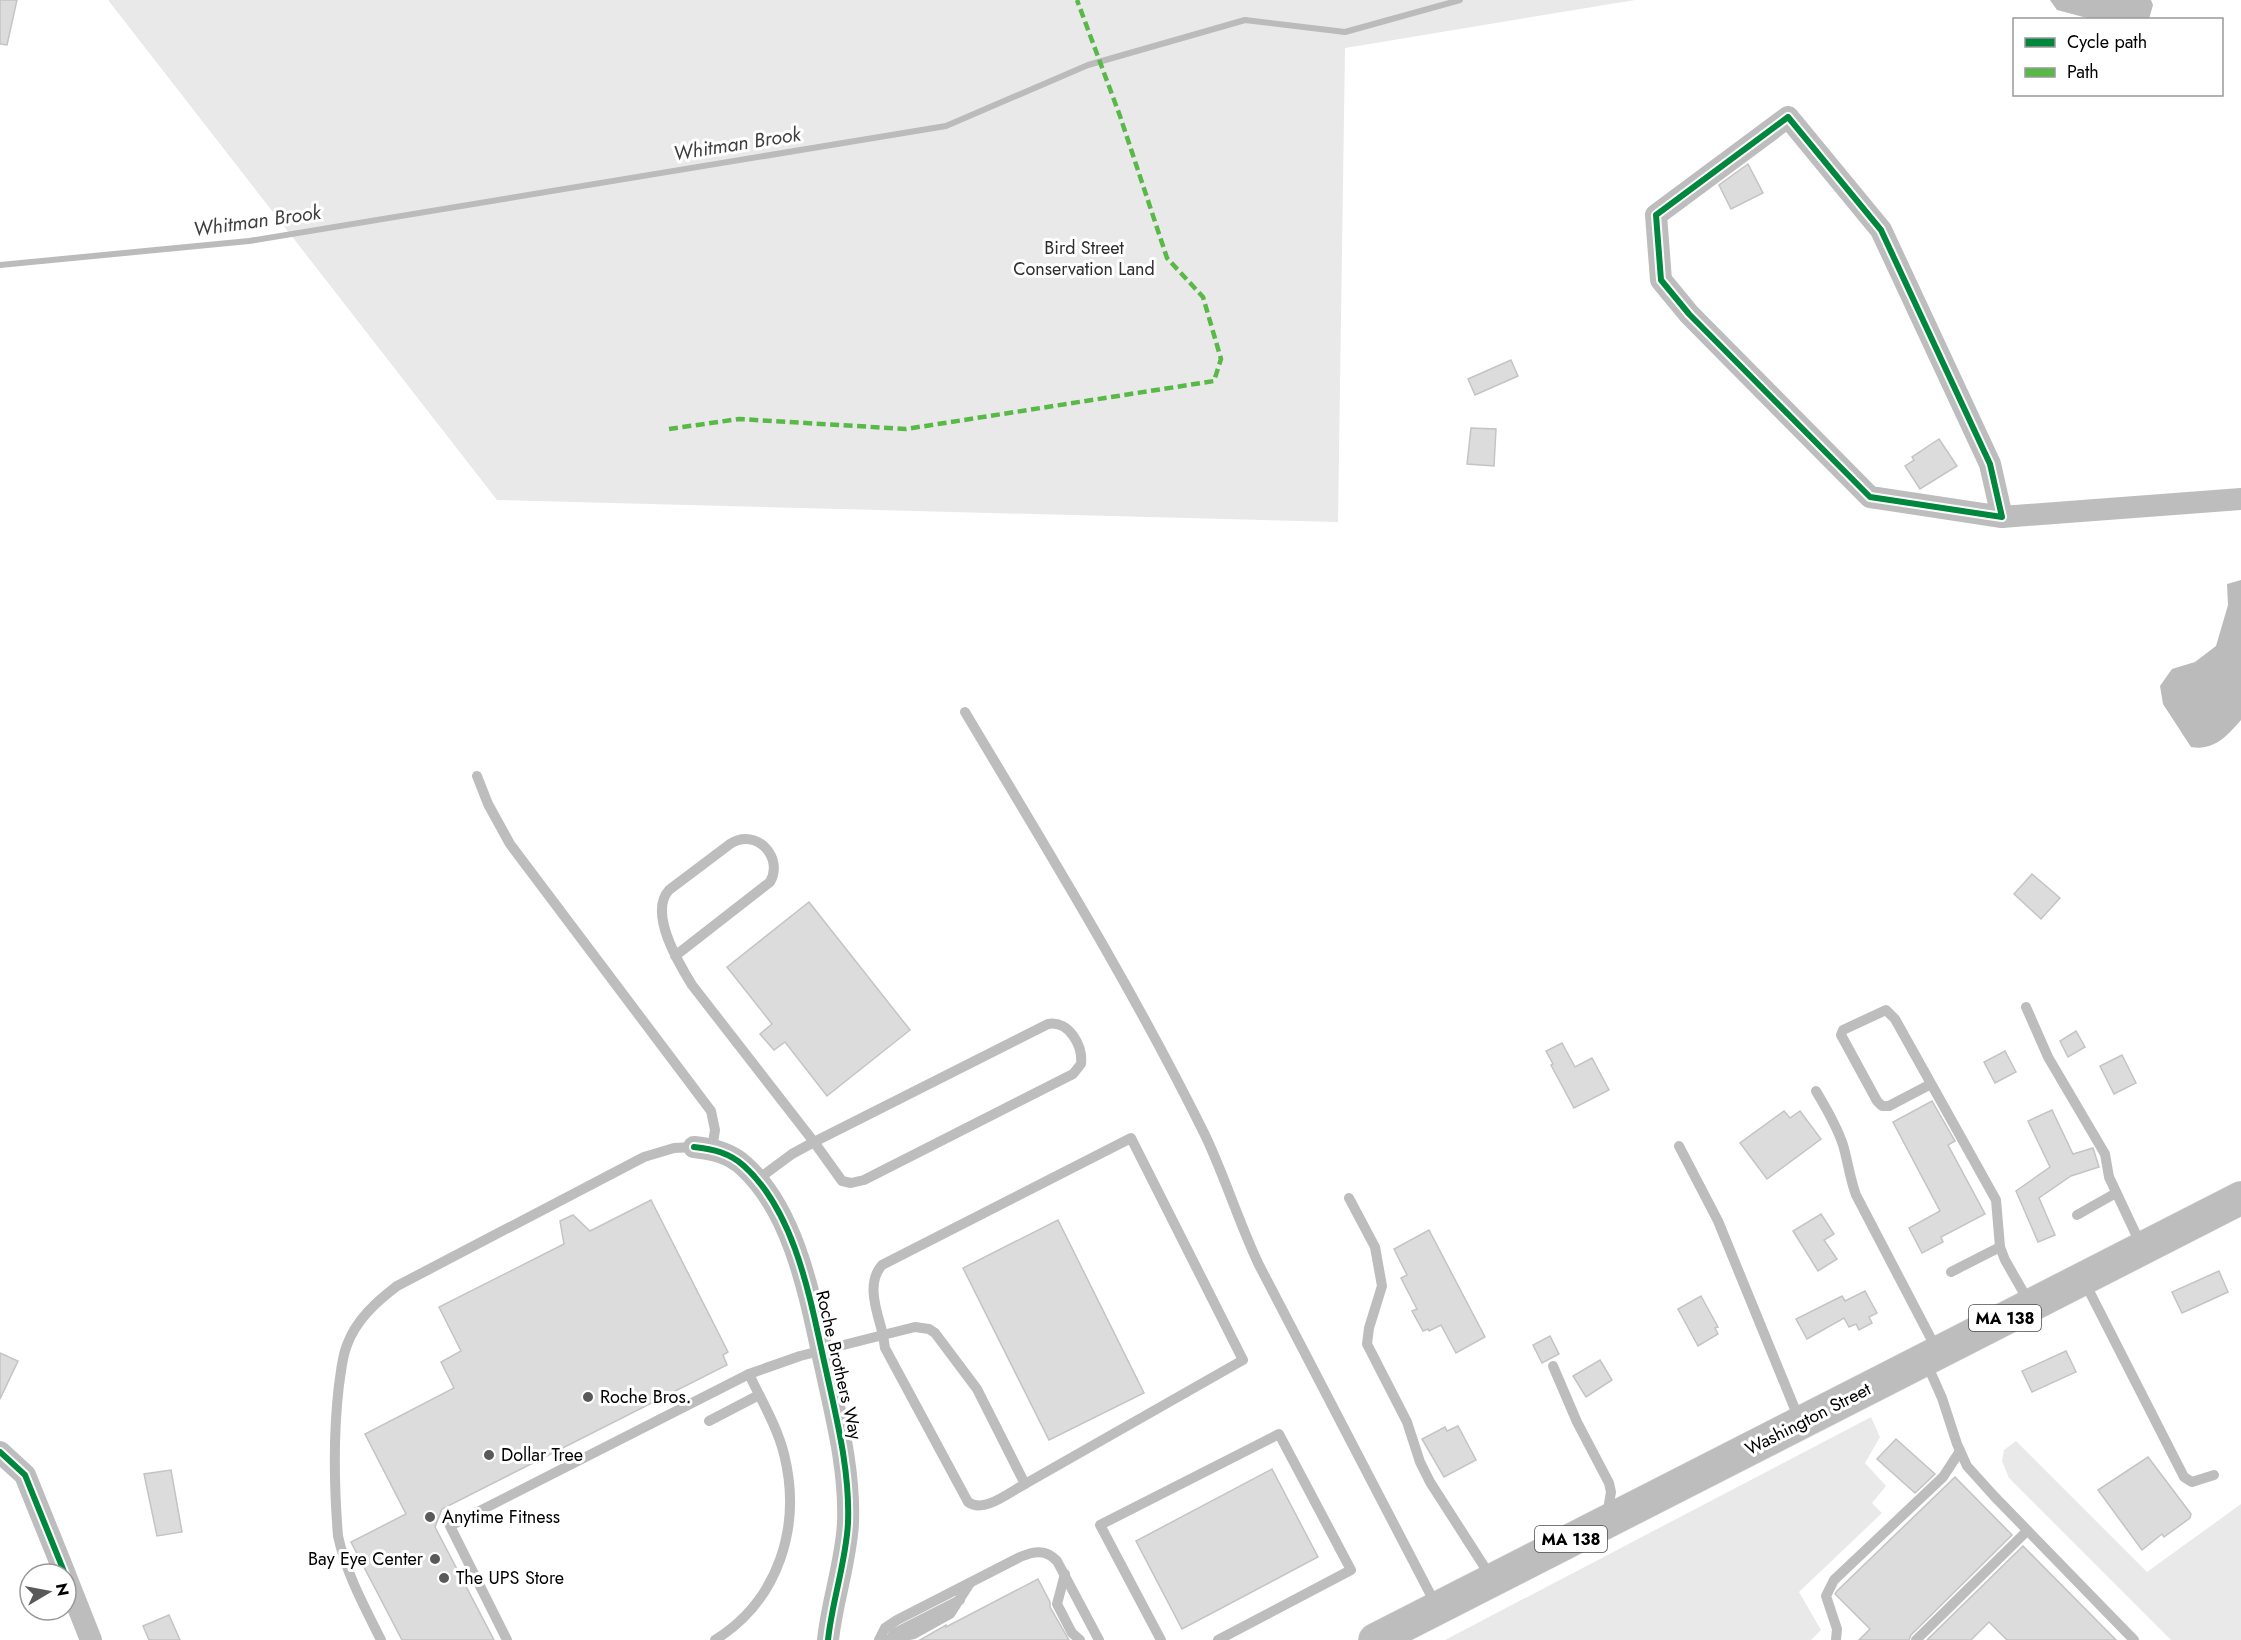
<svg xmlns="http://www.w3.org/2000/svg" width="2241" height="1640" font-family="Jost,sans-serif">
<style>
.green{fill:#e9e9e9}
.water{fill:#bbb}
.lines{fill:none;stroke-linecap:round;stroke-linejoin:round}
.stream{stroke:#bbb;stroke-width:6}
.building{fill:#dcdcdc;stroke:#c4c4c4;stroke-width:1.5}
.primary-casing{stroke:#dbdbdb;stroke-width:34}
.service{stroke:#bdbdbd;stroke-width:10}
.minor{stroke:#bdbdbd;stroke-width:22}
.primary{stroke:#bdbdbd;stroke-width:33}
.quiet{stroke:#58b947;stroke-width:4.5;stroke-dasharray:9 4.5;stroke-linecap:butt}
.cycleway-casing{stroke:#fff;stroke-width:10}
.cycleway{stroke:#00873e;stroke-width:6}
.poi-dot{fill:#595959;stroke:#fff;stroke-width:2}
.labels{text-anchor:middle;dominant-baseline:central;stroke-width:6;stroke-linejoin:round;paint-order:stroke}
.shield{fill:#fff;stroke:#4c4c4c;stroke-width:1.5}
.shield-label{font-size:16px;font-weight:bold;fill:#000}
.park-label{font-size:18px;fill:#2e2e2e;stroke:#fff}
.street-label{font-size:18px;fill:#000;stroke:#fff}
.poi-label{font-size:18px;fill:#000;stroke:#fff;text-anchor:start}
.water-label{font-size:20px;font-style:italic;fill:#3f3f3f;stroke:#fff}
</style>
<rect width="100%" height="100%" fill="#fff"/>
<g class="green">
<polygon points="108,0 1635,0 1345,48 1338,522 497,500"/>
<polygon points="1871,1417 1880,1437 1865,1463 1886,1486 1872,1503 1882,1513 1799,1592 1821,1630 1811,1640 1445,1640"/>
<polygon points="2016,1441 2147,1572 2241,1504 2241,1640 2171,1640 2009,1478 2002,1461 2004,1450"/>
</g>
<g class="water">
<polygon points="2050,0 2151,0 2153,5 2149,19 2091,19 2057,10"/>
<path d="M2241 580V720C2227 736 2214 751 2191 747L2163 704 2160 686 2172 669 2195 662 2216 646 2228 605 2227 584Z"/>
</g>
<g class="lines">
<polyline class="stream" points="0,265 249,241 946,126 1088,65 1245,20 1345,32 1460,0"/>
</g>
<g class="building">
<polygon points="0,0 17,0 7,45 0,44"/>
<polygon points="1748,164 1763,193 1731,209 1719,185"/>
<polygon points="1511,360 1518,376 1475,395 1468,379"/>
<polygon points="1471,428 1496,429 1494,466 1467,464"/>
<polygon points="1939,439 1957,466 1920,489 1905,466 1914,460 1912,457"/>
<polygon points="2032,874 2060,898 2041,919 2014,894"/>
<polygon points="809,902 910,1030 827,1096 785,1042 774,1050 760,1034 772,1024 727,967"/>
<polygon points="2076,1031 2085,1047 2068,1057 2060,1041"/>
<polygon points="1562,1043 1575,1067 1592,1058 1609,1090 1574,1108 1551,1065 1553,1064 1546,1051"/>
<polygon points="2005,1051 2016,1072 1995,1083 1984,1062"/>
<polygon points="2122,1055 2136,1083 2114,1094 2100,1066"/>
<polygon points="1932,1101 1955,1141 1948,1145 1985,1214 1941,1237 1943,1242 1922,1253 1909,1228 1940,1211 1893,1122"/>
<polygon points="2052,1110 2073,1154 2093,1148 2099,1167 2071,1176 2039,1198 2055,1235 2038,1242 2016,1191 2050,1167 2028,1121"/>
<polygon points="1784,1111 1790,1118 1800,1111 1821,1139 1767,1179 1740,1143"/>
<polygon points="651,1200 728,1352 723,1355 727,1365 442,1509 435,1527 494,1640 402,1640 351,1542 406,1514 365,1434 454,1388 441,1362 461,1351 439,1307 564,1244 560,1221 573,1215 590,1231"/>
<polygon points="1821,1214 1834,1234 1824,1240 1837,1259 1818,1271 1793,1231"/>
<polygon points="1058,1220 1144,1393 1049,1440 963,1268"/>
<polygon points="1429,1230 1485,1337 1456,1353 1441,1325 1429,1331 1428,1329 1423,1331 1412,1311 1417,1309 1401,1278 1407,1275 1394,1249"/>
<polygon points="2219,1271 2228,1292 2182,1313 2172,1292"/>
<polygon points="1865,1291 1877,1313 1869,1317 1872,1323 1859,1330 1856,1324 1849,1327 1844,1318 1807,1339 1796,1319 1842,1296 1845,1301"/>
<polygon points="1701,1296 1718,1327 1715,1328 1718,1334 1698,1346 1678,1309"/>
<polygon points="1550,1336 1559,1354 1542,1363 1533,1345"/>
<polygon points="2066,1351 2076,1372 2032,1392 2022,1371"/>
<polygon points="0,1353 18,1361 0,1399"/>
<polygon points="1600,1360 1612,1380 1586,1397 1573,1376"/>
<polygon points="1458,1426 1476,1460 1444,1477 1422,1439 1445,1427 1447,1431"/>
<polygon points="1896,1439 1935,1474 1915,1493 1877,1459"/>
<polygon points="2148,1457 2191,1514 2190,1518 2164,1537 2162,1534 2142,1550 2098,1490"/>
<polygon points="1272,1469 1318,1557 1182,1629 1136,1541"/>
<polygon points="171,1470 182,1532 157,1536 144,1474"/>
<polygon points="1955,1477 2012,1535 1911,1635 1909,1640 1859,1640 1870,1629 1835,1594 1837,1591"/>
<polygon points="2023,1546 2116,1640 2007,1640 1989,1622 1971,1640 1927,1640"/>
<polygon points="1038,1579 1050,1602 1050,1607 1069,1640 920,1640 946,1625 946,1627"/>
<polygon points="169,1615 180,1640 149,1640 143,1626"/>
</g>
<g class="lines">
<defs>
<polyline id="primary" points="1375,1640 2241,1198"/>
</defs>
<use href="#primary" class="primary-casing"/>
<g class="service">
<path d="M965 712C1048 851 1133 989 1205 1135 1225 1177 1239 1223 1259 1265L1436 1605"/>
<polyline points="477,776 488,804 510,844 711,1111 715,1130 712,1149"/>
<path d="M675 956 770 882C784 858 757 827 730 844L669 890C648 913 679 964 692 985L814 1142 1048 1024C1069 1020 1083 1046 1081 1064L1073 1074 864 1180 851 1183 842 1181 814 1142 792 1154 757 1180"/>
<polyline points="2026,1007 2048,1057 2105,1154 2109,1177 2141,1245"/>
<polyline points="1931,1084 1889,1106 1882,1106 1877,1101 1846,1044 1841,1035 1843,1030 1886,1010 1895,1019 1996,1200 2000,1247 2005,1260 2029,1302"/>
<path d="M1816 1091C1826 1108 1837 1126 1843 1145 1848 1162 1850 1179 1856 1195L1937 1350"/>
<polyline points="1679,1146 1718,1221 1799,1419"/>
<polyline points="1349,1198 1375,1247 1382,1286 1369,1328 1367,1344 1407,1422 1420,1462 1430,1482 1491,1577"/>
<polyline points="2077,1215 2116,1193"/>
<polyline points="1951,1272 2000,1247"/>
<polyline points="2084,1281 2184,1477 2192,1482 2214,1475"/>
<path d="M915 1327 929 1329 935 1333 977 1389 1025 1484C1011 1491 984 1514 968 1502L885 1348 883 1335Z"/>
<polyline points="1926,1362 1942,1398 1957,1444 1967,1466 1994,1496 2134,1640"/>
<polyline points="1553,1366 1577,1422 1609,1483 1611,1492 1607,1515"/>
<path d="M749 1374 800 1356 883 1335C878 1314 865 1284 882 1265L1131 1138 1243 1360 1025 1484"/>
<polyline points="709,1421 759,1395"/>
<polyline points="1065,1574 1057,1604 1072,1633 1080,1640"/>
<polyline points="893,1634 960,1600"/>
<path d="M381 1640C364 1606 346 1573 338 1536 334 1486 333 1435 339 1385 341 1372 342 1357 347 1345 356 1320 376 1302 397 1286L644 1157 674 1148 694 1147"/>
<path d="M507 1640 450 1526 749 1374C761 1400 777 1426 784 1454 802 1526 779 1600 715 1640"/>
<path d="M879 1640 885 1628 897 1620 1020 1557C1034 1551 1046 1549 1057 1561L1099 1640"/>
<polyline points="886,1640 914,1634 950,1614 970,1583"/>
<polyline points="1161,1640 1100,1525 1279,1434 1351,1570 1218,1640"/>
<polyline points="1836,1640 1837,1629 1826,1596 1834,1580 1943,1477 1960,1451"/>
<polyline points="1916,1640 2027,1531"/>
</g>
<g class="minor">
<polygon points="1788,117 1881,230 1990,464 2002,517 1870,497 1689,314 1661,280 1656,215"/>
<polyline points="2002,517 2241,499"/>
<path d="M694 1147C713 1149 730 1153 744 1166 797 1214 811 1304 826 1370 837 1421 850 1471 848 1523 846 1562 832 1601 828 1640"/>
<polyline points="0,1452 25,1475 65,1574"/>
<polyline points="66,1577 91,1640"/>
</g>
<use href="#primary" class="primary"/>
<polyline class="quiet" points="669,429 739,419 906,429 1214,381 1221,359 1203,297 1167,258 1120,116 1077,0"/>
<defs>
<g id="cycleway">
<polygon points="1788,117 1881,230 1990,464 2002,517 1870,497 1689,314 1661,280 1656,215"/>
<path d="M694 1147C713 1149 730 1153 744 1166 797 1214 811 1304 826 1370 837 1421 850 1471 848 1523 846 1562 832 1601 828 1640"/>
<polyline points="0,1452 25,1475 65,1574"/>
</g>
</defs>
<use href="#cycleway" class="cycleway-casing"/>
<use href="#cycleway" class="cycleway"/>
</g>
<g class="poi-dot">
<circle cx="588" cy="1397" r="6"/>
<circle cx="489" cy="1455" r="6"/>
<circle cx="430" cy="1517" r="6"/>
<circle cx="435" cy="1559" r="6"/>
<circle cx="444" cy="1578" r="6"/>
</g>
<g class="labels">
<g class="shield">
<rect x="1969" y="1305" width="72" height="26" rx="4.5"/>
<rect x="1535" y="1526" width="72" height="26" rx="4.5"/>
</g>
<g class="shield-label">
<text x="2005" y="1318">MA 138</text>
<text x="1571" y="1539">MA 138</text>
</g>
<g class="park-label">
<text x="1084" y="248">Bird Street<tspan x="1084" dy="21">Conservation Land</tspan></text>
</g>
<g class="street-label">
<text transform="translate(839 1365) rotate(77)">Roche Brothers Way</text>
<text transform="translate(1808 1419) rotate(-27)">Washington Street</text>
</g>
<g class="poi-label">
<text x="600" y="1397">Roche Bros.</text>
<text x="501" y="1455">Dollar Tree</text>
<text x="442" y="1517">Anytime Fitness</text>
<text x="423" y="1559" text-anchor="end">Bay Eye Center</text>
<text x="456" y="1578">The UPS Store</text>
</g>
<g class="water-label">
<text transform="translate(737 144) rotate(-9)">Whitman Brook</text>
<text transform="translate(257 221) rotate(-8)">Whitman Brook</text>
</g>
</g>
<rect x="2013" y="18" width="210" height="78" fill="#ffffff" stroke="#999999" stroke-width="1.5"/>
<rect x="2025" y="38" width="30" height="9" fill="#00873e" stroke="#999999" stroke-width="1.5"/>
<text x="2067" y="48" font-size="18" fill="#000000">Cycle path</text>
<rect x="2025" y="68" width="30" height="9" fill="#58b947" stroke="#999999" stroke-width="1.5"/>
<text x="2067" y="78" font-size="18" fill="#000000">Path</text>
<g transform="translate(48 1592) rotate(80)"><circle r="28" fill="#ffffff" stroke="#999999" stroke-width="1.5"/>
<path d="M0-4.5L10 22L0 15L-10 22Z" fill="#595959"/>
<text y="-9" font-size="16" font-weight="bold" text-anchor="middle" fill="#000000">N</text>
</g>
</svg>
